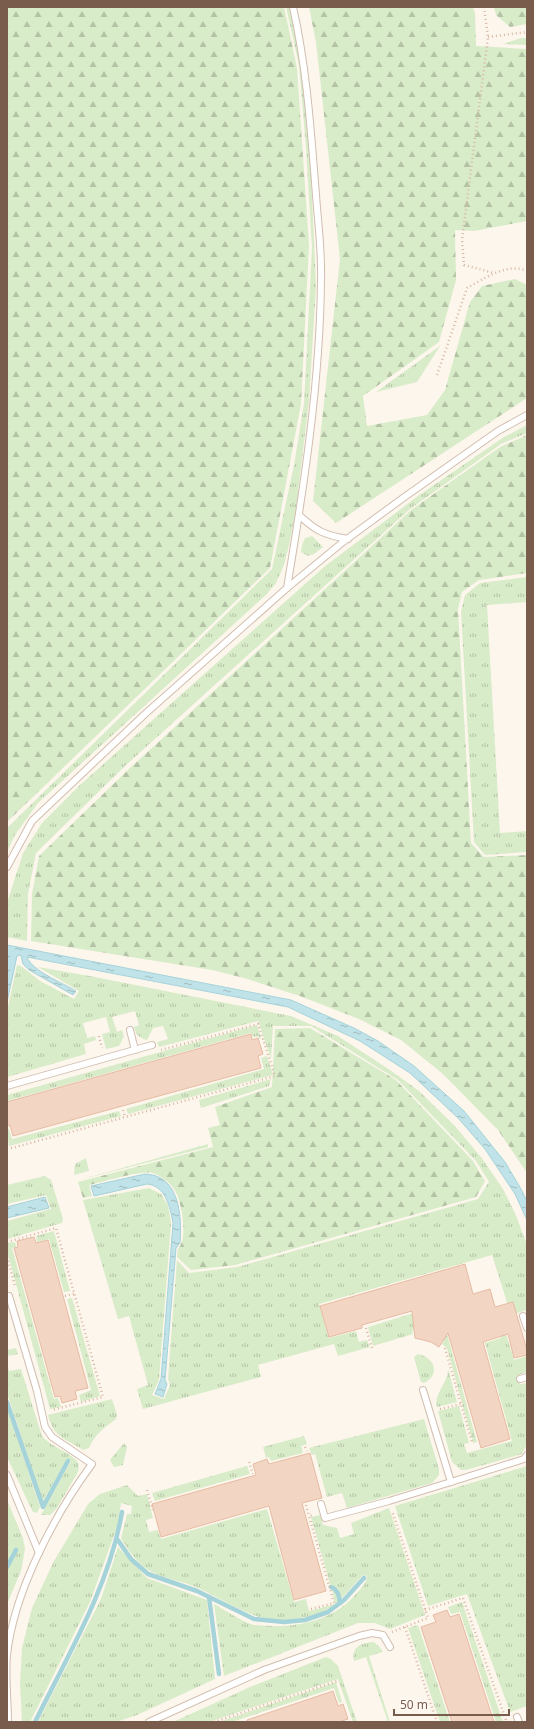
<svg xmlns="http://www.w3.org/2000/svg" width="534" height="1729" font-family="'Noto Sans',sans-serif">
<style>
.grass{fill:url(#grass-tufts)}
.forest{fill:url(#forest-firs)}
.water{fill:url(#water-ripples);stroke:#a5d3da}
.lines{fill:none;stroke-linecap:round;stroke-linejoin:round}
.stream{stroke:#a5d3da;stroke-width:4.5}
.building{fill:#f3d5c3;stroke:#e6bba3}
.service-casing{stroke:#d1beb0;stroke-width:8}
.path{stroke:#d9b8a5;stroke-width:2.5;stroke-dasharray:1 3;stroke-linecap:butt}
.service{stroke:#fff;stroke-width:6}
</style>
<defs>
<pattern id="grass-tufts" width="24" height="20" patternUnits="userSpaceOnUse"><rect width="24" height="20" fill="#d8ecc9"/><path d="M3 7l-1-3M5 7V3M7 7l1-3M15 17l-1-3M17 17v-4M19 17l1-3" fill="none" stroke="#b4c2a5"/></pattern>
<pattern id="forest-firs" width="22" height="20" patternUnits="userSpaceOnUse"><rect width="22" height="20" fill="#d8ecc9"/><path d="M5 1l3.5 6h-7zM16 11l3.5 6h-7z" fill="#b4c2a5"/></pattern>
<pattern id="water-ripples" width="26" height="14" patternUnits="userSpaceOnUse"><rect width="26" height="14" fill="#bfe3e8"/><path d="M2 4q2-2 4 0t4 0M15 11q2-2 4 0t4 0" fill="none" stroke="#a0bbbe"/></pattern>
</defs>
<rect width="100%" height="100%" fill="#fdf6ec"/>
<g class="grass">
<polygon points="286,7 290,7 301,64 309,128 316,286 309,401 296,509 290,541 284,565 276,583 267,594 38,803 15,835 7,852 7,828 272,569 294,465 304,403 312,248 306,148 299,65"/>
<polygon points="521,38 527,38 527,45 503,44"/>
<polygon points="440,346 417,382 376,392"/>
<polygon points="527,425 527,433 501,444 410,509 125,766 36,853 28,894 27,941 7,937 7,903 23,853 42,823 80,785 324,567 418,496 504,437"/>
<polygon points="312,536 323,547 314,554 308,556 301,552 302,545 305,538"/>
<polygon points="527,577 527,602 487,605 500,833 527,831 527,852 485,855 474,842 461,612 465,595 480,583"/>
<path d="M17 965 21 966 40 981 74 999 79 991 38 967 95 977 291 1016 338 1036 387 1068 419 1091 454 1125 481 1157 503 1189 515 1213 527 1245V1310L511 1315 492 1255 319 1304 329 1338 356 1331 359 1342 367 1340 370 1347 338 1356 334 1344 258 1365 261 1377 143 1409 137 1389 148 1385 129 1316 118 1319 83 1200 149 1188 161 1194 168 1205 171 1223 159 1380 152 1395 164 1399 170 1385 168 1379 177 1260 189 1273 237 1267 478 1199 489 1182 476 1161 398 1080 311 1026H273L271 1059 258 1021 159 1047 157 1042 168 1039 163 1026 153 1028 147 1040C139 1038 136 1035 134 1027L139 1025 135 1011 112 1017 117 1032 122 1030 124 1036 119 1046 106 1049 102 1034 110 1032 106 1017 83 1023 87 1038 95 1036 96 1040 84 1044 86 1054 7 1077V1011Z"/>
<polygon points="257,1025 261,1038 260,1039 258,1036 253,1037 251,1033 7,1101 7,1095"/>
<polygon points="267,1056 273,1075 128,1114 126,1109 264,1069 261,1058"/>
<polygon points="271,1079 269,1086 201,1108 199,1100"/>
<polygon points="119,1111 121,1116 9,1146 7,1129 9,1129 12,1139"/>
<polygon points="208,1144 208,1147 79,1180"/>
<polygon points="86,1158 89,1171 74,1175 75,1164"/>
<polygon points="45,1176 51,1180 63,1219 62,1223 7,1239 7,1221 51,1209 46,1195 7,1204 7,1185"/>
<polygon points="54,1231 70,1291 64,1292 49,1239 37,1242 36,1236"/>
<polygon points="15,1242 16,1247 12,1248 54,1399 58,1398 61,1407 50,1409 7,1251 7,1243"/>
<polygon points="72,1298 100,1396 81,1402 79,1395 91,1390 67,1299"/>
<polygon points="443,1304 416,1330 412,1331 413,1334 373,1346 368,1327"/>
<polygon points="502,1321 514,1360 527,1356 527,1372 518,1375 520,1384 527,1383 526,1446 522,1454 466,1470 461,1470 452,1462 438,1411 459,1406 469,1443 464,1444 467,1453 512,1441 485,1343 501,1338 496,1323"/>
<polygon points="437,1328 450,1332 447,1334 477,1442 473,1443 447,1348 442,1344 444,1341 439,1336"/>
<polygon points="16,1348 18,1354 7,1356 7,1350"/>
<path d="M418 1354C436 1358 440 1375 424 1383L421 1382 414 1357Z"/>
<path d="M7 1363 9 1371 21 1369 42 1436C51 1447 66 1450 76 1460 79 1463 79 1468 78 1472L57 1508 50 1515H41L71 1461 67 1459 43 1502 7 1393Z"/>
<path d="M448 1369 457 1402 437 1407C434 1392 448 1384 448 1369Z"/>
<path d="M112 1399 117 1415 116 1419C104 1428 95 1434 89 1448L83 1450 80 1448C63 1438 53 1436 48 1415Z"/>
<polygon points="7,1407 40,1507 37,1513 33,1512 30,1506 7,1457"/>
<polygon points="424,1419 439,1469 439,1475 432,1483 347,1508 342,1493 327,1497 315,1454 312,1455 309,1448"/>
<polygon points="304,1436 307,1444 301,1446 303,1453 271,1461 269,1457 266,1458 263,1447"/>
<polygon points="124,1443 127,1447 123,1465 114,1467 110,1460"/>
<polygon points="247,1466 250,1474 155,1501 152,1493"/>
<polygon points="527,1466 527,1706 510,1712 467,1594 428,1606 395,1506"/>
<path d="M127 1485 138 1496 147 1494 153 1518 146 1520 149 1532 158 1530 161 1539 267 1509 294 1602 306 1599 309 1611 335 1604 332 1589 338 1596V1603C318 1618 281 1625 256 1616 236 1609 216 1596 196 1587 182 1581 166 1579 152 1572 139 1566 129 1551 121 1539L127 1514H131L132 1506 121 1503 118 1524 90 1602 30 1722H22L20 1683 22 1648 32 1608 54 1561 88 1504 100 1494Z"/>
<polygon points="7,1500 23,1538 25,1549 21,1571 7,1604"/>
<path d="M389 1508 425 1615 390 1629 375 1623H358L224 1676 214 1604C223 1609 246 1624 255 1625 290 1629 332 1623 356 1594 361 1588 367 1583 367 1576L363 1575 341 1599 338 1589 330 1584 311 1517 320 1515 323 1525 337 1528 340 1538 354 1534 351 1523Z"/>
<polygon points="118,1547 147,1578 207,1600 215,1679 137,1715 116,1722 38,1722 101,1599"/>
<polygon points="462,1602 503,1722 496,1722 460,1612 451,1614 448,1607"/>
<polygon points="418,1625 450,1722 440,1722 408,1628"/>
<path d="M373 1642 378 1645 383 1652 369 1656 390 1722H388L366 1657 354 1661C351 1647 361 1643 373 1642Z"/>
<polygon points="326,1657 331,1659 338,1666 357,1722 353,1722 338,1679 209,1722 173,1722 250,1687"/>
<polygon points="336,1682 342,1702 339,1703 334,1688 232,1722 219,1722"/>
</g>
<g class="forest">
<polygon points="7,7 284,7 297,68 309,245 301,404 270,568 7,822"/>
<polygon points="309,7 473,7 475,13 476,46 527,49 527,221 474,231 455,230 456,280 439,342 363,396 367,426 427,415 445,390 470,302 482,286 515,279 527,285 527,398 336,523 313,501 340,259 316,42"/>
<polygon points="494,7 527,7 527,24 510,27 496,15"/>
<polygon points="527,435 527,573 479,580 462,592 458,609 471,843 484,857 527,855 527,1173 498,1130 443,1074 401,1040 359,1019 300,996 244,978 212,970 31,941 32,894 39,856 129,769 411,510 500,447"/>
<path d="M310 1028 396 1080 473 1161 485 1181 476 1197 235 1265 191 1270 177 1257 178 1249C186 1240 183 1224 182 1213 179 1197 176 1186 161 1177 159 1176 156 1174 153 1173 141 1170 103 1182 89 1185L92 1196 83 1198 78 1182 213 1147 208 1128 220 1125 215 1107 272 1087 275 1029Z"/>
</g>
<g class="water">
<path d="M7 945 291 1000 354 1028 378 1041 414 1066 464 1111 505 1162 521 1189 527 1201V1220L515 1194 485 1149 458 1118 410 1073 360 1041 288 1007 27 957C32 971 63 983 76 991L73 995 29 970 23 964 21 955 17 956 7 1002Z"/>
<path d="M145 1174C180 1175 182 1217 180 1243L176 1248 165 1380 167 1384 163 1397 155 1394 161 1379 173 1223C170 1207 166 1186 147 1184L94 1196 91 1186Z"/>
<polygon points="45,1197 49,1208 7,1218 7,1207"/>
</g>
<g class="lines">
<g class="stream">
<polyline points="7,1402 43,1507 68,1461"/>
<polyline points="117,1539 131,1559 148,1574 197,1591 254,1619 284,1622 305,1620 328,1612 344,1600 364,1578"/>
<polyline points="7,1567 16,1550"/>
<path d="M331 1587C338 1590 339 1595 340 1603"/>
<polyline points="209,1597 219,1674"/>
<path d="M35 1722C68 1655 109 1587 122 1512"/>
</g>
</g>
<g class="building">
<polygon points="251,1034 252,1040 258,1038 263,1054 258,1056 261,1068 13,1136 10,1125 7,1126 7,1102"/>
<polygon points="34,1237 36,1243 48,1240 88,1388 75,1391 77,1399 62,1403 60,1396 55,1397 14,1248 18,1247 17,1241"/>
<polygon points="465,1264 473,1294 490,1289 495,1307 513,1302 527,1350 527,1355 514,1358 508,1334 483,1342 510,1439 481,1448 448,1333 439,1347 431,1342 415,1338 412,1311 362,1325 362,1328 329,1337 320,1306"/>
<polygon points="310,1453 322,1498 302,1503 326,1591 294,1600 269,1506 161,1537 152,1504 256,1475 253,1464 267,1459 269,1464"/>
<polygon points="447,1610 450,1617 459,1614 494,1722 452,1722 421,1627 436,1622 433,1615"/>
<polygon points="333,1691 338,1706 343,1704 348,1719 339,1722 247,1722 247,1720"/>
</g>
<g class="lines">
<defs>
<g id="service">
<path d="M299 515C316 531 324 535 348 539"/>
<path d="M287 588C304 486 320 383 321 280 322 252 318 223 316 195 311 132 307 69 293 7"/>
<polyline points="7,867 32,821 145,714 287,588 343,542 403,498 498,431 527,415"/>
<polyline points="130,1030 135,1050"/>
<polyline points="7,1086 152,1045"/>
<polyline points="523,1316 527,1328"/>
<polyline points="520,1379 527,1377"/>
<polyline points="7,1475 39,1553"/>
<polyline points="451,1482 524,1459 527,1455"/>
<polyline points="321,1504 325,1518 389,1501 451,1482 423,1390"/>
<polyline points="517,1717 519,1722"/>
<path d="M8 1722C8 1700 5 1677 7 1655 14 1591 55 1514 92 1464L52 1437 45 1427 37 1391 9 1296"/>
<polyline points="149,1722 264,1670 359,1636 372,1633 383,1635 390,1647"/>
</g>
</defs>
<use href="#service" class="service-casing"/>
<g class="path">
<polyline points="484,7 488,37 462,240 464,265 494,273"/>
<polyline points="488,37 527,32"/>
<path d="M437 375 467 288C484 279 507 262 527 271"/>
<polyline points="99,1036 102,1048"/>
<polyline points="123,1110 125,1117"/>
<polyline points="7,1148 12,1148 275,1076 258,1024 161,1050"/>
<polyline points="7,1242 56,1228 103,1397 52,1410"/>
<polyline points="7,1257 15,1286"/>
<polyline points="65,1296 74,1294"/>
<polyline points="366,1328 372,1348"/>
<polyline points="445,1348 472,1442"/>
<polyline points="440,1409 461,1404"/>
<polyline points="305,1447 307,1451"/>
<polyline points="249,1462 253,1474"/>
<polyline points="147,1490 153,1510"/>
<polyline points="306,1505 309,1516"/>
<polyline points="311,1609 334,1603 309,1516 313,1515"/>
<polyline points="425,1610 463,1598 506,1720"/>
<polyline points="405,1627 437,1722"/>
<polyline points="392,1632 428,1618 392,1511"/>
<polyline points="214,1722 337,1681"/>
</g>
<use href="#service" class="service"/>
</g>
<rect width="534" height="1729" fill="none" stroke="#7a5c4d" stroke-width="16"/>
<path d="M394 1709v6h115v-6" fill="none" stroke="#7a5c4d" stroke-width="2"/>
<text x="400" y="1709" font-size="12" fill="#7a5c4d" stroke="#fffaf3" stroke-width="3" paint-order="stroke">50 m</text>
</svg>
